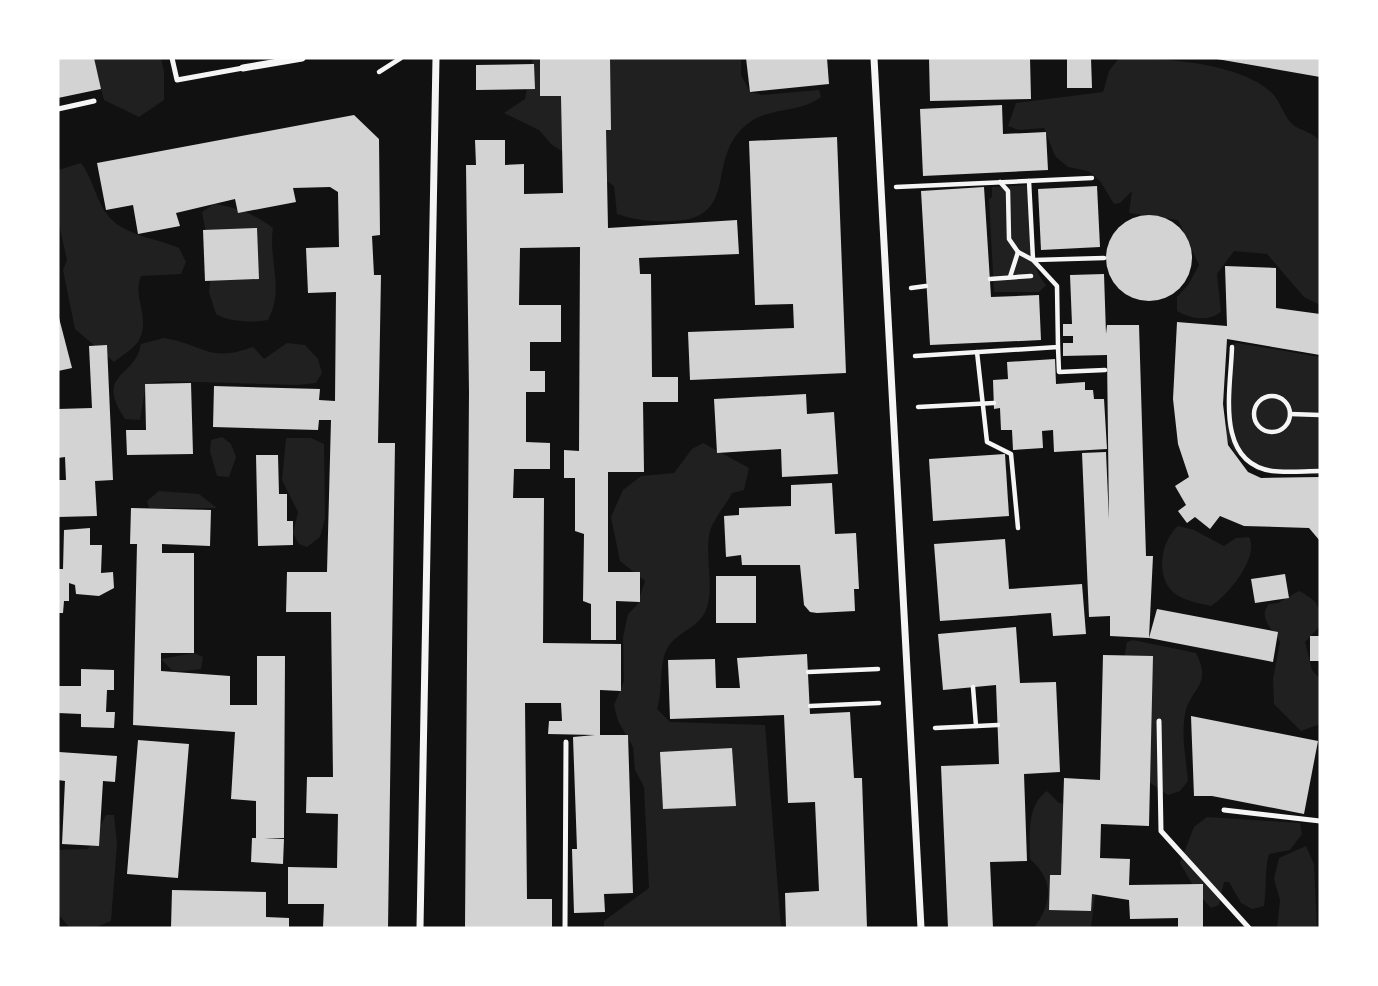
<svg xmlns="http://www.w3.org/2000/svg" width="1378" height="986" font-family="'IBM Plex Serif',serif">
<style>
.green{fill:#202020}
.building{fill:#d3d3d3}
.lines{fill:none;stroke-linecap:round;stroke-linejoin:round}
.path{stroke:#f5f5f5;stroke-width:4.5}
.service{stroke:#f5f5f5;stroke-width:5}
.minor{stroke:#f5f5f5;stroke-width:7}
</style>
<rect width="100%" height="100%" fill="#111"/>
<g class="green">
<polygon points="93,58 161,58 164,72 164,100 139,117 104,100"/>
<path d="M533 58H741V75L750 92 762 95 819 90 821 97C800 113 772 107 750 122 703 155 742 216 676 221 654 222 639 221 617 214L614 186 551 144 539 130 504 113 525 99Z"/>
<path d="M1119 58C1162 58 1241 62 1273 94 1280 102 1283 113 1290 122 1298 131 1313 131 1320 142V305L1304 297 1267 254 1234 251 1217 274 1221 312C1208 322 1191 319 1177 311V297L1188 285 1199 265 1178 220 1129 213 1132 191 1120 203 1114 204 1100 181 1088 171 1068 167 1055 156 1044 128 1019 130 1008 126 1016 103 1103 92 1109 71Z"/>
<path d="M81 163C93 178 96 202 109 217 126 236 156 238 179 248L186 262 181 274 141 276C132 297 151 318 139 340 135 348 121 356 114 362L75 329 63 270 67 260 58 220V170Z"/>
<path d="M1030 185C1031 216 1025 262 1046 285L1039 292H994L989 199 992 197V187Z"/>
<path d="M214 204C236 207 255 214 273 228 268 261 285 288 268 320 253 323 229 322 216 314L209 292 212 265 202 212Z"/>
<path d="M164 338C205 345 208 363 253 347L264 359 287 343 305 345 318 359 322 373 316 383 298 385 165 381 146 384 140 420 125 419C94 372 135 379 141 344Z"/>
<polygon points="1237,343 1320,357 1320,475 1258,471 1235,452 1226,437 1232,344"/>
<polygon points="222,437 231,444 236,457 229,477 217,476 210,451 211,440"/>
<polygon points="286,438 311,438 324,444 325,518 320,537 307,547 299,544 293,533 298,512 282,480"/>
<path d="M703 443 749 468 744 490 732 493C726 505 714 518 710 531 704 551 715 589 706 610 698 630 675 631 666 651 659 666 663 691 657 709L670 722 765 725 781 928H604V921L649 888 644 787 635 770 633 747 618 721 614 705 624 681 623 637 628 614 637 605 645 581 620 561 611 517 623 490 641 476 674 473 692 449Z"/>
<polygon points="159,491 199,494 217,508 149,508 147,501"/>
<path d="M1178 526 1194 530 1224 546 1236 538 1249 537C1260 556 1228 596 1211 606 1198 603 1179 600 1170 589 1156 571 1162 540 1178 526Z"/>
<path d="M1299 591C1318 601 1320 605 1320 626L1305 642 1312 670 1320 679V724L1301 731 1274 704 1273 679 1280 642C1273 629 1257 617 1269 604L1278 603Z"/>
<path d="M1133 640 1196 653C1213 686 1190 688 1185 714 1181 736 1186 759 1188 781L1180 791 1168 795 1140 776 1120 680 1127 642Z"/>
<polygon points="194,653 203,657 201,669 174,672 161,659"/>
<path d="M1047 791 1059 803 1078 807 1095 894 1091 928H1034C1052 903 1055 881 1030 859 1030 835 1026 806 1047 791Z"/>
<polygon points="106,815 114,815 117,844 111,921 94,928 70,928 58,914 58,850 88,849"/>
<path d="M1207 817 1300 823 1302 834 1290 850 1269 854C1264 871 1267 888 1264 906L1252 909 1241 903 1229 882H1224L1219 905 1211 908 1198 894 1180 863 1194 827Z"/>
<polygon points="1306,846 1314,864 1317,928 1277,928 1280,900 1274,879 1279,858"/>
</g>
<g class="building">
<polygon points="58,58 94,58 101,89 58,98"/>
<polygon points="540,58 610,58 611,130 606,130 608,228 737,220 739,254 639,258 640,274 651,274 652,377 678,377 678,402 643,402 644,472 608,472 608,572 640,572 640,602 616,601 616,640 591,640 591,604 583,601 584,534 575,531 575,478 564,478 564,450 579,451 580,247 520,248 519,305 561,305 561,342 530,342 530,371 545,371 545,392 526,392 526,442 550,443 550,469 514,469 513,498 544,498 543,643 621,644 621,691 600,690 600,735 628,735 633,893 604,894 605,912 574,913 572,849 577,849 573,737 595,735 548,734 549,721 562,721 561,703 525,703 527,899 552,899 552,928 465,928 469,392 466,165 476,165 475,140 505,140 505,165 524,164 524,194 563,193 561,96 540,96"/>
<polygon points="746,58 827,58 829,84 750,92"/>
<polygon points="929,58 1030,58 1031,99 930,101"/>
<polygon points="1067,58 1091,58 1092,88 1067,88"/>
<polygon points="1217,58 1320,58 1320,77 1217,59"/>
<polygon points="534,64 535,89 476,90 476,65"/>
<polygon points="1002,105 1003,134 1046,132 1048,170 923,176 920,109"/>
<polygon points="354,115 379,139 380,235 372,236 374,275 381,275 378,443 395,443 388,928 323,928 324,904 288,904 288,867 337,868 338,814 306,813 307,777 333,777 331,612 286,612 287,572 327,572 331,420 319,420 318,430 213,427 214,386 320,389 319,400 335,401 336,292 308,293 306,248 339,247 338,192 330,187 293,188 296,202 238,213 235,199 176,213 180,226 138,234 133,205 106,210 97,163"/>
<polygon points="837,137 846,373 690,380 688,332 794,328 793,304 755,305 749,141"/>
<polygon points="1097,186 1100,247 1041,250 1038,189"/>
<polygon points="984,187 991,297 1039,295 1041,340 930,345 921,191"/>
<circle cx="1149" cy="258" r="43"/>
<polygon points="257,228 259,279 205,281 203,230"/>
<polygon points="1225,266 1276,268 1276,308 1320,314 1320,355 1227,339 1223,404 1228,445 1248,472 1261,478 1320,477 1320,541 1309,528 1244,526 1220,516 1210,529 1195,517 1187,523 1178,511 1186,505 1175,486 1189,477 1178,444 1173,399 1177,322 1227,326"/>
<polygon points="1104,274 1106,334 1107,325 1139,325 1146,556 1153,556 1149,638 1110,636 1110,616 1089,617 1082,453 1106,452 1109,520 1107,355 1063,356 1063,343 1073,343 1073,336 1063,336 1063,324 1072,324 1070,275"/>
<polygon points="58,314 72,368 58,371"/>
<polygon points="107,345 113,480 95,481 97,516 58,517 58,480 66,480 65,457 58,458 58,409 92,408 89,346"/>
<polygon points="1055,359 1056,384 1085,382 1085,390 1093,390 1094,399 1104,399 1107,449 1054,452 1053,430 1042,431 1043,448 1013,450 1012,430 1001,430 1000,408 994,409 993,380 1008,379 1007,362"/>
<polygon points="191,383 193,454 127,455 126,430 146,430 145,384"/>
<polygon points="806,394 807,414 834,412 838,474 782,477 781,449 717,453 714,399"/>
<polygon points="1005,454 1009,516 933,521 929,459"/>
<polygon points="256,455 278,455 279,494 287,494 287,521 293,521 293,545 258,546"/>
<polygon points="832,483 835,534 856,533 859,589 854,589 855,611 817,613 810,612 804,605 800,565 742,565 741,555 726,557 724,516 739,515 739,508 791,506 791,485"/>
<polygon points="131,508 211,510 210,546 162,544 162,553 194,553 194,653 161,653 161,671 230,676 230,705 257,705 257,656 285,656 284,838 264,838 284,839 283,864 251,862 252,838 256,838 256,801 231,799 235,732 133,725 137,544 130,544"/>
<polygon points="90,528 90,545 102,545 101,573 113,572 114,588 99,596 76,594 75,585 69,583 69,601 64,601 63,613 58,613 58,569 63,569 64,530"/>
<polygon points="1005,539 1009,589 1082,584 1086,634 1053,636 1051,613 940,621 934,544"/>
<polygon points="1285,574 1289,598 1255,603 1251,579"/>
<rect x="716" y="576" width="40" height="47"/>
<polygon points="1157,609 1278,632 1273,662 1149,638"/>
<polygon points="1016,627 1020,683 1056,682 1060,772 1024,774 1027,861 990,862 993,928 948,928 941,766 999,764 996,685 943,690 938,634"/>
<rect x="1310" y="636" width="10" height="25"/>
<polygon points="807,654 810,714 850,712 854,778 862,778 867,928 786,928 785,893 819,891 815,802 788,803 784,715 670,719 668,660 715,659 716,688 740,688 737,658"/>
<polygon points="1103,655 1153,656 1149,826 1101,824 1100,858 1130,859 1129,885 1203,884 1203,928 1178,928 1178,918 1130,919 1129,900 1092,894 1091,911 1049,910 1050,875 1061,875 1064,778 1100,780"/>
<polygon points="81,669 114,670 114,690 107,690 106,712 115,712 114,728 81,727 81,714 58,713 58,686 81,686"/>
<polygon points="1191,716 1318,741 1304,814 1212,796 1194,796"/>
<polygon points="138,740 189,744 178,878 127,874"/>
<polygon points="732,748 736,806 663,809 660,752"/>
<polygon points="59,752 117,756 115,782 103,781 99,846 62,844 65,781 58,780"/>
<polygon points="172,890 266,892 266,917 289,918 289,928 171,928"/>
</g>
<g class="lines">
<g class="path">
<polyline points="379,72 401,58"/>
<polyline points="1029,181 1033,259"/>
<polyline points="896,187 1092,178"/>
<polyline points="1034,260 1104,258"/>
<polyline points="1010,277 1018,252"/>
<polyline points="990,279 1031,276"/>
<polyline points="911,288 926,286"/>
<polyline points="1058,347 1059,372 1105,370"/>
<path d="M1232 347C1231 388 1214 462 1272 471 1287 473 1305 471 1320 471"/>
<polyline points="977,352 987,442 1011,454 1018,528"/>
<polyline points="915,356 1058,347 1057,286 1033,260 1018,252 1009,239 1008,191 1000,182"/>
<circle cx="1272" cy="414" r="18"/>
<polyline points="918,407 994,403"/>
<polyline points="1290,414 1320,415"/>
<polyline points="808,672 878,669"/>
<polyline points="973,687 976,726"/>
<polyline points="810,706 879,703"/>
<polyline points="935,728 998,725"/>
</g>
<g class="service">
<polyline points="172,58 177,80 243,68"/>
<polyline points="58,109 94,101"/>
<polyline points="1159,721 1161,831 1249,928"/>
<polyline points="1224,810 1320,821"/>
<polyline points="565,928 566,742"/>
</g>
<g class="minor">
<polyline points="874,58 921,928"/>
<polyline points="243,68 302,58"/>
<polyline points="420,928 436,58"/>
</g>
</g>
<rect width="1378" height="986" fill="none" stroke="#ffffff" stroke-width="119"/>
</svg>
